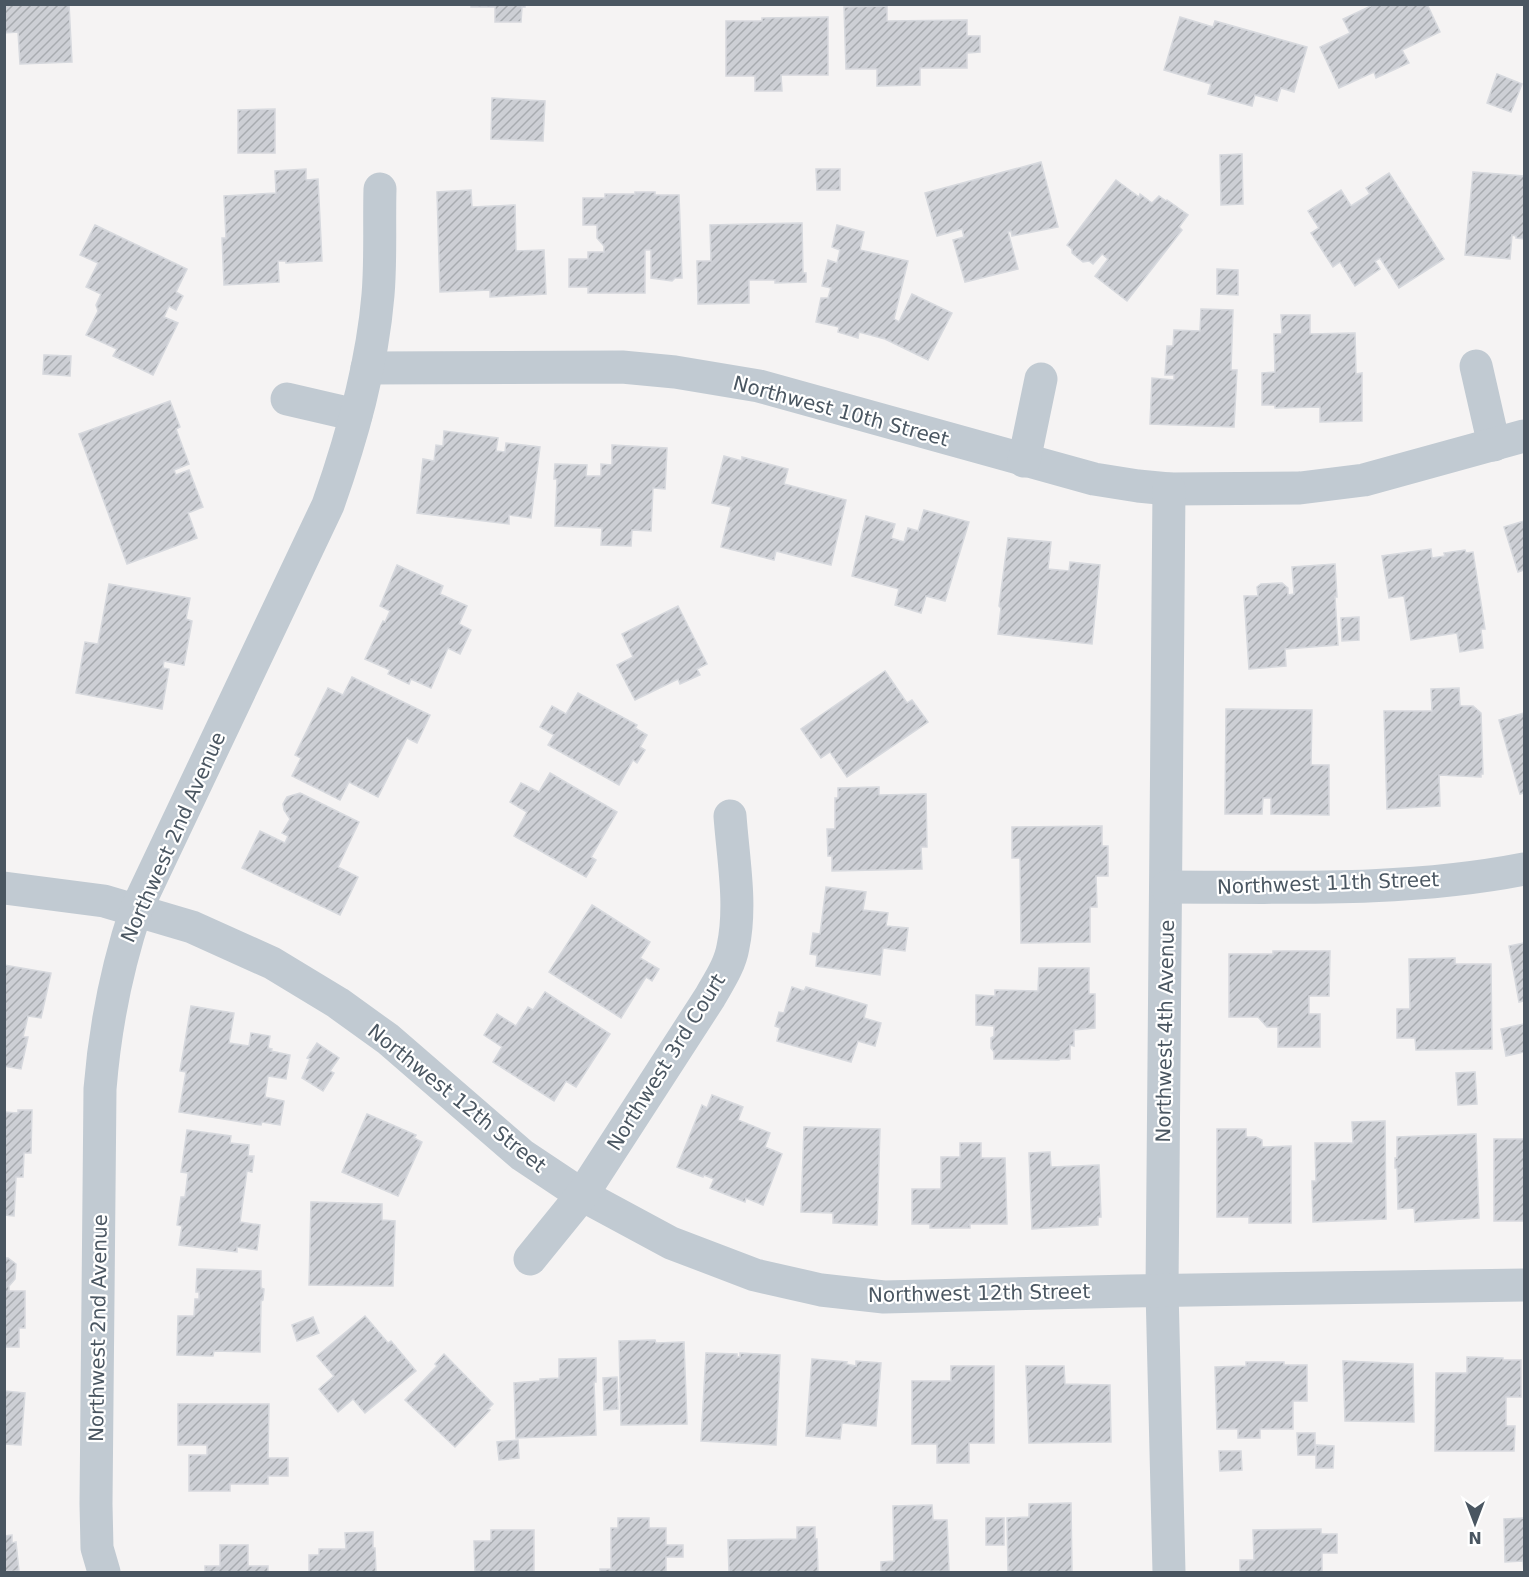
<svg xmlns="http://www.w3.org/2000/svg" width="1529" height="1577" font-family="'DejaVu Sans',sans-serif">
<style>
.building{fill:url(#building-hatch);stroke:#d7d9de;stroke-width:1.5}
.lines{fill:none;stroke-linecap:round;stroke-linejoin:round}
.minor{stroke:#c1cad2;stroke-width:33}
.labels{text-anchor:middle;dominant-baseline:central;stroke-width:4.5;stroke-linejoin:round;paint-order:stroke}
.street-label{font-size:20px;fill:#4a5661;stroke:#fff}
</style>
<defs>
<pattern id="building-hatch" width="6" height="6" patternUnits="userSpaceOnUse" patternTransform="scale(1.5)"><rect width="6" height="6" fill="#cdcfd5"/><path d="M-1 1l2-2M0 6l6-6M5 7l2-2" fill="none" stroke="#a8abb0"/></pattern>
</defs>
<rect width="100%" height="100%" fill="#f5f3f3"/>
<g class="building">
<polygon points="4,4 69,4 72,62 20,64 18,32 4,33"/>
<polygon points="471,4 525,4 525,7 522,7 521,22 495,22 495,7 471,7"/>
<polygon points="1375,4 1427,4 1440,32 1402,50 1409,63 1376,78 1374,72 1339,88 1320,47 1350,33 1343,19"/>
<polygon points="887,6 887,21 967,20 967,36 980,36 980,52 967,53 967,68 920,68 920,85 877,86 877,69 846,69 844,7"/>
<polygon points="828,17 828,75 781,75 782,91 755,91 755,76 726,76 726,21 762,21 762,18"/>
<polygon points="1180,17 1213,27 1215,21 1307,47 1294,92 1281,88 1277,101 1255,95 1252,106 1208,94 1211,84 1164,70"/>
<polygon points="1497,74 1522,84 1511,112 1487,103"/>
<polygon points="492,98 545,101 543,141 491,139"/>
<polygon points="275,109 275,153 238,153 238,110"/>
<polygon points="1242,154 1243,204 1221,205 1220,155"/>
<polygon points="1041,162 1058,227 1012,236 1011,231 1008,232 1018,269 965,282 953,240 964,237 962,229 937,236 925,193"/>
<polygon points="306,169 306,180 318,179 322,261 286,263 286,261 278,261 279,282 224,285 222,238 226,238 224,196 276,193 275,171"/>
<polygon points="816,169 840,169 840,190 817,190"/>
<polygon points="1473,172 1524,176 1524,239 1516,238 1516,236 1512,235 1510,259 1465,255"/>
<polygon points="1389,173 1444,259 1399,288 1380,258 1375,261 1380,269 1355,286 1340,262 1333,267 1311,233 1319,228 1308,211 1341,190 1351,206 1370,194 1366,188"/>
<polygon points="1116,180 1139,197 1140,194 1152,203 1159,196 1166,201 1167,200 1188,215 1179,227 1182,230 1127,301 1095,276 1108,259 1102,254 1093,264 1089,261 1083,262 1072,253 1072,249 1067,245"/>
<polygon points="471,190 472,207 515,205 516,251 544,250 546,294 490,297 490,290 440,292 437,192"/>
<polygon points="635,192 655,192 655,195 679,195 682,278 675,278 672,281 651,278 651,250 645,250 645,293 588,293 588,287 569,287 569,259 588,259 588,252 604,252 604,246 597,238 597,225 583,225 583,198 605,198 605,194 635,194"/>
<polygon points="802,223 803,273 806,273 806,282 775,283 775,280 749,280 749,303 698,304 697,261 711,261 710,225"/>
<polygon points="95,225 187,269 176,292 183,296 176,310 169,306 164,317 178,323 153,375 113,356 117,349 86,335 98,311 96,305 101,294 86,287 98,263 80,255"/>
<polygon points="837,225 864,232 860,250 908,261 894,319 899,322 912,294 952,313 928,360 885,339 859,332 858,338 838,332 839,327 816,322 821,298 828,298 831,288 822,286 828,260 837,263 840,250 832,247"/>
<polygon points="1217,269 1238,270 1238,295 1217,294"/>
<polygon points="1201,309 1233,310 1231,370 1237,370 1234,427 1150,424 1152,378 1174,380 1174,375 1165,375 1167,346 1173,346 1174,330 1200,331"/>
<polygon points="1281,315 1310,315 1310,334 1355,333 1356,374 1362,373 1362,421 1320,422 1320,407 1275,408 1275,405 1262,405 1262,373 1275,372 1274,334 1282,334"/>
<polygon points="44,355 71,356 70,376 43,374"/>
<polygon points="170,401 180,427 176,429 189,464 174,470 176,475 189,470 203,507 188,513 197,538 127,564 79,434"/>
<polygon points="444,431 498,438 496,451 505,452 506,443 540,447 531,518 509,515 509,524 417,513 423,459 434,461 436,445 443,446"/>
<polygon points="612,445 667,448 665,489 653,488 651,531 632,530 631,546 601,545 602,528 555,526 557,479 554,479 555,464 587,465 586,476 601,476 601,464 612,465"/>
<polygon points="724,456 742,461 742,457 788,469 784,484 846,500 831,565 776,551 774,560 721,547 731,507 712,503"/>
<polygon points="924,510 969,522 945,601 926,596 921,613 895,605 899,589 852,576 866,516 895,524 891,538 904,542 908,528 918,531"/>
<polygon points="1524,521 1524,570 1518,572 1504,527"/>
<polygon points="1008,538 1051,542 1048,569 1069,571 1070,562 1100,565 1092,644 998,634 1001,608 999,606"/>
<polygon points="1431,549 1432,558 1445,556 1444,553 1465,550 1466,553 1473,552 1485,629 1481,629 1483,648 1460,652 1457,633 1411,640 1404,596 1389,598 1382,556"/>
<polygon points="1335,564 1337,597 1335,597 1338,645 1285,649 1286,666 1249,669 1244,596 1258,596 1257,587 1261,584 1282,583 1288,588 1288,595 1294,594 1292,567"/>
<polygon points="397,565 443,586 440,594 467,606 459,624 471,630 460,654 448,648 431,688 411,679 409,684 388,674 390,670 365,659 383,621 385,622 390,611 380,606"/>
<polygon points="109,584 190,598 186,619 192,621 184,665 164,661 163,668 169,669 162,709 76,693 85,642 98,644"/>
<polygon points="678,606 707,664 697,669 700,675 680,684 678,679 635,700 617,665 633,657 622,634"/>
<polygon points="1359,617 1359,640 1342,641 1341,618"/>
<polygon points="885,671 907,703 912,700 928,722 847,777 830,752 821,758 801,729"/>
<polygon points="352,677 430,715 417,743 407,738 378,797 349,782 340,800 292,776 301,758 295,755 328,688 343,695"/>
<polygon points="1459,688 1460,706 1473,706 1481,713 1483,774 1481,774 1481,777 1439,775 1440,806 1387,809 1384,711 1432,711 1431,689"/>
<polygon points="578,693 637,725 635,728 647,735 640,747 645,750 637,763 633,760 619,785 548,745 554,735 540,727 552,706 566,714"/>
<polygon points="1226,709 1312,710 1311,765 1329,765 1329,815 1271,814 1271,798 1263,798 1262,814 1225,814"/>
<polygon points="1524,713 1524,793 1520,794 1499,720"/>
<polygon points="550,773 617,812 591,857 596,860 586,877 514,836 527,812 510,802 521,783 539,792"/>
<polygon points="879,787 879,795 926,794 927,847 921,847 922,869 832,871 832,856 828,856 827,829 835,829 835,798 838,798 838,788"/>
<polygon points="300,793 359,822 338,867 358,877 340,915 242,868 260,831 285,843 288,836 282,833 290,819 284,810 283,804 287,797"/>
<polygon points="1102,826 1102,846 1108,846 1108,876 1096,876 1097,907 1090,907 1090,942 1021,943 1020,858 1012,858 1012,827"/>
<polygon points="826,887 866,892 863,910 888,913 886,926 908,928 905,951 883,948 880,975 816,966 817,955 810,954 813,933 820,934"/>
<polygon points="592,905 650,942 640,958 659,969 652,981 646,977 621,1018 549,972"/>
<polygon points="1524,943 1524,1001 1519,1002 1509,946"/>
<polygon points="1273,951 1330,951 1329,996 1309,996 1309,1014 1320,1014 1320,1047 1278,1047 1278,1027 1267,1027 1258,1017 1229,1017 1229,954 1273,954"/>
<polygon points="1455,958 1455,964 1491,964 1492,1049 1416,1050 1415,1038 1397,1038 1397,1009 1410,1009 1409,959"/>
<polygon points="4,965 51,973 41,1018 28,1016 23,1037 28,1037 21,1069 4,1066"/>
<polygon points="1039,968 1089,968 1089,994 1095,994 1095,1028 1074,1030 1074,1046 1070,1045 1070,1059 1059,1059 1059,1060 994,1059 994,1052 991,1048 991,1038 994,1036 994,1026 976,1025 976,995 995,996 995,990 1038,991"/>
<polygon points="792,987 804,991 806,987 867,1005 864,1018 881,1023 875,1046 858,1041 851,1062 777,1041 780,1028 775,1026 779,1012 784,1013"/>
<polygon points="545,992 610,1034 576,1087 566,1081 554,1101 493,1062 502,1047 484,1035 497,1014 516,1026 528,1007 533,1010"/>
<polygon points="191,1006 234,1013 229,1043 249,1046 251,1033 270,1036 268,1048 272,1049 271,1051 290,1055 286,1079 268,1076 265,1097 284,1101 280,1125 262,1122 261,1125 179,1112 186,1072 180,1071"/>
<polygon points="1524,1024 1524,1052 1506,1056 1501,1029"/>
<polygon points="317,1043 339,1058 330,1071 334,1073 323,1091 302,1078 310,1059 307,1058"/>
<polygon points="1475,1072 1477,1104 1458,1105 1456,1073"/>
<polygon points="712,1095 743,1107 738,1120 770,1133 765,1147 782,1154 763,1205 746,1198 745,1202 710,1188 714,1179 704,1175 703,1177 677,1167 702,1105 707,1108"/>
<polygon points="18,1110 32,1110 31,1153 24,1153 23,1177 16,1177 14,1216 4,1215 4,1112 18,1113"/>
<polygon points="367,1114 416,1135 414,1138 422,1142 398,1196 342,1172"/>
<polygon points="1385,1121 1386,1219 1313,1222 1312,1181 1316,1181 1315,1143 1353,1143 1352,1122"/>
<polygon points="804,1127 880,1129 877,1225 833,1223 833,1213 801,1212"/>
<polygon points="1217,1129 1246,1129 1246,1137 1256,1137 1262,1140 1262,1147 1291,1146 1291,1223 1249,1223 1249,1217 1217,1217"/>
<polygon points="187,1130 231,1136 230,1143 249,1145 248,1156 254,1156 252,1172 247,1171 240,1222 260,1225 257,1250 237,1247 237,1252 179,1245 182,1226 177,1225 181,1197 185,1197 188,1173 181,1172"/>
<polygon points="1476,1134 1479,1218 1415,1222 1414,1208 1398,1209 1397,1168 1395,1168 1395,1158 1397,1158 1397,1137"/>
<rect x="1494" y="1139" width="30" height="82"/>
<polygon points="960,1143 981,1143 981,1158 1005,1158 1007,1224 970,1224 970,1228 930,1228 930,1224 912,1224 912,1189 941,1189 941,1157 960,1157"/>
<polygon points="1050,1152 1051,1167 1099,1165 1101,1217 1098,1217 1098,1225 1032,1229 1029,1153"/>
<polygon points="311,1202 382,1204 382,1220 395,1221 393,1286 309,1285"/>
<polygon points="4,1258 8,1258 16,1264 15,1279 9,1286 9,1291 25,1291 25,1328 19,1328 19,1347 4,1347"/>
<polygon points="197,1269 261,1271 261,1288 264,1289 263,1300 261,1301 260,1352 214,1351 213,1356 177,1355 178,1316 194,1316 195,1299 199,1299 199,1292 196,1292"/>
<polygon points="365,1316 388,1343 391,1341 416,1371 365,1413 353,1399 338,1412 319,1389 334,1376 317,1356"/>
<polygon points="313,1317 319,1333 297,1341 292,1325"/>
<polygon points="655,1340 656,1343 684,1342 687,1424 621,1425 619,1341"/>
<polygon points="706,1353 737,1354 737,1357 740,1357 740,1353 780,1355 776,1445 701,1441"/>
<polygon points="444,1354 493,1404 488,1409 490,1410 455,1447 405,1400 437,1366 435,1364"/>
<polygon points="1467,1357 1503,1358 1503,1360 1521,1360 1521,1397 1506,1397 1506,1426 1515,1426 1514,1451 1435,1451 1436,1373 1467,1373"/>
<polygon points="596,1358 596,1382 594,1382 596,1435 516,1438 514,1383 540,1381 540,1379 559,1378 559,1359"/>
<polygon points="812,1359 847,1362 846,1364 856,1366 856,1361 881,1363 876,1426 842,1423 840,1439 806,1436"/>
<polygon points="1343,1361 1413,1364 1414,1422 1345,1421"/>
<polygon points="1246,1362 1284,1362 1284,1365 1307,1365 1307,1401 1293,1401 1293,1429 1260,1429 1260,1438 1238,1438 1238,1429 1217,1429 1215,1367 1246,1366"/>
<polygon points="951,1366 994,1366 994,1443 969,1443 969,1463 937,1463 937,1444 912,1444 912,1381 951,1381"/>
<polygon points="1026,1366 1064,1366 1065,1384 1110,1385 1111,1442 1029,1443"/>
<polygon points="617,1377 618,1409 604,1410 603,1378"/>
<polygon points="4,1391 25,1393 21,1445 4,1444"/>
<polygon points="178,1404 269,1404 268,1458 288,1458 288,1476 268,1476 268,1484 230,1484 230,1491 189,1491 189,1455 207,1455 207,1445 178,1445"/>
<polygon points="1297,1433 1315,1433 1315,1455 1298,1455"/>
<polygon points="518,1440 519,1458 499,1460 497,1442"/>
<polygon points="1316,1445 1334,1446 1333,1468 1316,1468"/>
<polygon points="1219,1451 1241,1451 1242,1470 1220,1471"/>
<polygon points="1071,1503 1072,1572 1008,1572 1007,1518 1029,1517 1029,1504"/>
<polygon points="932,1505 933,1520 947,1520 949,1571 881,1572 881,1562 894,1561 893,1506"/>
<polygon points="618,1518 649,1518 649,1528 666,1528 666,1545 683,1545 683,1557 666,1557 666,1572 600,1572 600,1569 611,1569 611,1528 618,1528"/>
<rect x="986" y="1518" width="18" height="27"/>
<polygon points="1524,1518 1524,1572 1523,1561 1505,1562 1504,1519"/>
<polygon points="797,1527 815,1527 815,1539 817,1539 818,1572 729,1572 728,1540 797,1539"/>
<polygon points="1321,1529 1321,1534 1337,1534 1337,1553 1322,1553 1322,1572 1240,1572 1240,1560 1254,1560 1253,1530"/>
<polygon points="491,1530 534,1530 534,1572 475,1572 474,1541 491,1541"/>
<polygon points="373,1532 373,1548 375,1548 376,1572 309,1572 309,1555 319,1555 319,1549 346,1549 345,1533"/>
<polygon points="12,1535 12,1543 16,1542 19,1571 4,1572 4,1536"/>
<polygon points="220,1545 248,1545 248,1566 268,1566 268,1572 205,1572 205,1566 220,1566"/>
</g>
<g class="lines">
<g class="minor">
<polyline points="1476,366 1494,445"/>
<polyline points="367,368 622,367 675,372 759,386 1094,479 1138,486 1169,489 1300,488 1364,480 1524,436"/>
<polyline points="287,399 356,415"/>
<polyline points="1024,461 1041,379"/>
<polyline points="1169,489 1162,1290 1169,1572"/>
<path d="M1167 887C1285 887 1407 892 1524 869"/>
<polyline points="4,888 104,901 192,927 272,963 338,1003 388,1039 522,1155 582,1195 671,1243 755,1275 821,1290 884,1297 1130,1291 1524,1285"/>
<path d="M530 1259 582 1195 710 997C719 981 730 965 733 947 742 905 733 858 730 816"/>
<path d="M104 1572 97 1548 96 1504 100 1089C105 1027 116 970 136 910L328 505C352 437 372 367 378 295 381 260 379 224 380 189"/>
</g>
</g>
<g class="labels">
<g class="street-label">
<text transform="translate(841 411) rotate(15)">Northwest 10th Street</text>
<text transform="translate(173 837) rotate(-66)">Northwest 2nd Avenue</text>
<text transform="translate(1328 883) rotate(-2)">Northwest 11th Street</text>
<text transform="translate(1165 1031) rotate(-89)">Northwest 4th Avenue</text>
<text transform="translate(666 1062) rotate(-58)">Northwest 3rd Court</text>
<text transform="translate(457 1098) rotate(39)">Northwest 12th Street</text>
<text transform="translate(979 1293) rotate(-1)">Northwest 12th Street</text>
<text transform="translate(98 1328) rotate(-89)">Northwest 2nd Avenue</text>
</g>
</g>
<rect width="1529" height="1577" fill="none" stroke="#4a5661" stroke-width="12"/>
<g transform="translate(1475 1523) rotate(180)" stroke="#ffffff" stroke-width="4.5" paint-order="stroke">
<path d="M0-4.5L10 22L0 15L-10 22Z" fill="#4a5661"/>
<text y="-9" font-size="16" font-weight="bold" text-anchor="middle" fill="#4a5661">N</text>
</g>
</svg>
